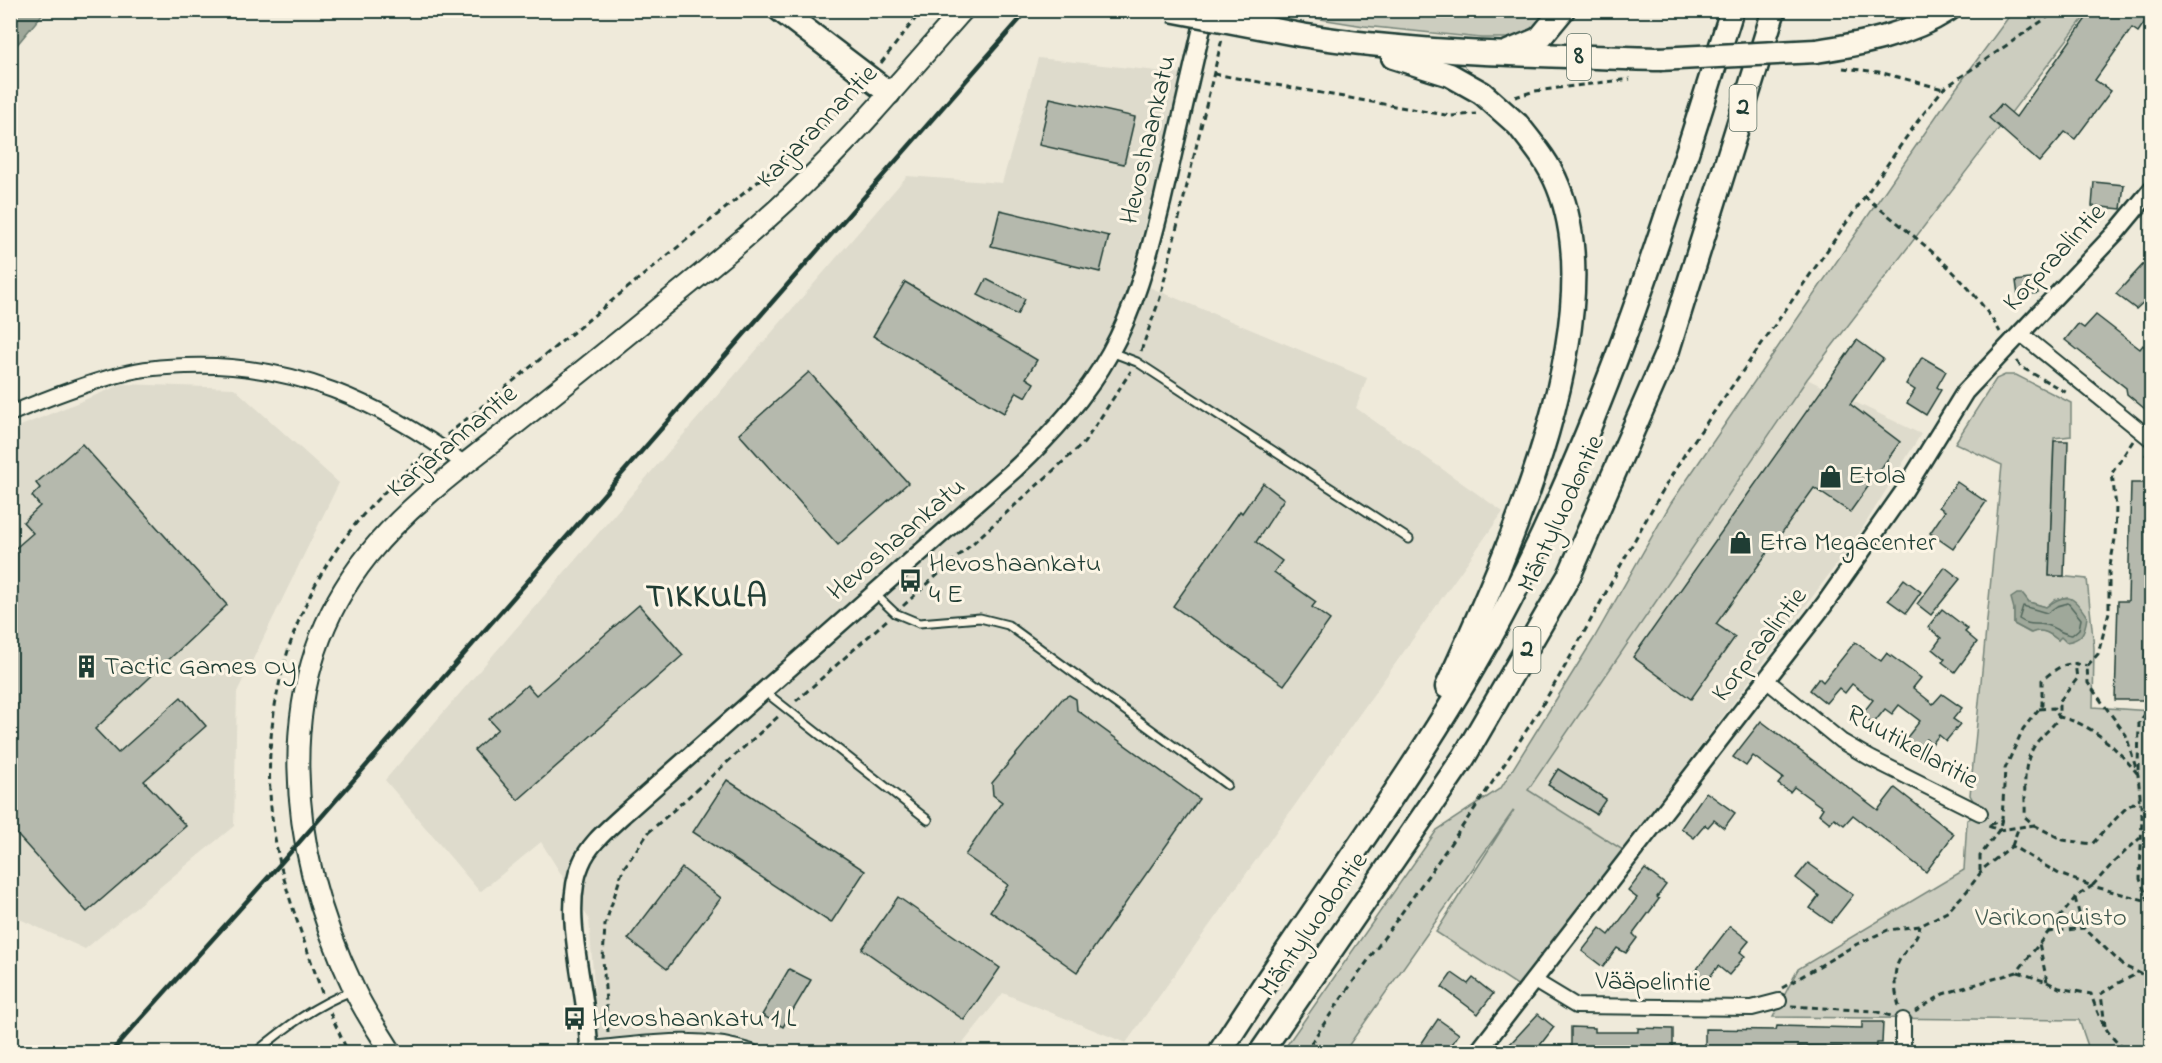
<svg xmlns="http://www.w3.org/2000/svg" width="2162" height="1063" font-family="'Indie Flower',sans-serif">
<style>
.built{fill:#dedbcc}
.green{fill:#cccdbf;stroke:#76857a;stroke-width:1.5;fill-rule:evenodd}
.water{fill:#9fa89a;stroke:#6c7d71;stroke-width:1.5}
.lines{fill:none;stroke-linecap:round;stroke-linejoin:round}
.shore{stroke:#52685d;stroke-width:1.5}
.building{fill:#b5b9ad;stroke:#1f3d34;stroke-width:1.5}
.service-casing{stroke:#1f3d34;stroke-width:11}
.minor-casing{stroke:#1f3d34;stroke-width:18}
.tertiary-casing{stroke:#1f3d34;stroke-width:21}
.secondary-casing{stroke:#1f3d34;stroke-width:24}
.trunk-casing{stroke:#1f3d34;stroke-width:27}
.path{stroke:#1f3d34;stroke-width:3;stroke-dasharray:6 4.5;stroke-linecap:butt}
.service{stroke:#fcf5e5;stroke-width:7}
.minor{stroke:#fcf5e5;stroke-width:14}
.tertiary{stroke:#fcf5e5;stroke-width:16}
.secondary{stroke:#fcf5e5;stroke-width:20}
.trunk{stroke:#fcf5e5;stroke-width:22}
.rail{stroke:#1f3d34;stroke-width:4.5}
.trunk-bridge-casing{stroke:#1f3d34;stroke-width:27;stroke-linecap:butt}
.trunk-bridge{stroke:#fcf5e5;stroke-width:22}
.labels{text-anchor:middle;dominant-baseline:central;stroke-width:6;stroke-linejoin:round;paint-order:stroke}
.shield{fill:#fcf5e5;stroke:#617469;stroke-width:1.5}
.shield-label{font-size:26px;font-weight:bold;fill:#1f3d34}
.street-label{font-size:27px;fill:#1f3d34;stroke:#fcf5e5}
.poi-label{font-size:27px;fill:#1f3d34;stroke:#fcf5e5;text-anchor:start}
.park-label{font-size:27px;fill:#425a50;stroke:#fcf5e5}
.district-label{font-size:33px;font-weight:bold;letter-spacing:1.5px;fill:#1f3d34;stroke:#fcf5e5}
</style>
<rect width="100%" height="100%" fill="#efeada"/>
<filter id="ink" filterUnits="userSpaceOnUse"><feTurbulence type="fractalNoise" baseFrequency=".0167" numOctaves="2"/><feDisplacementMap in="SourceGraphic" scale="12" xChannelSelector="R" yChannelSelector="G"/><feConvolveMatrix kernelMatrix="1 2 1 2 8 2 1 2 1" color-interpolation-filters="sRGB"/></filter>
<g filter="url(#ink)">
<g class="built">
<polygon points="1038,58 1185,74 1130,279 1367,378 1356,408 1503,512 1126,1043 1003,993 956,1052 599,1052 589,919 541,842 480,892 385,780 907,176 1002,183"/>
<polygon points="1807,379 1921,434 1857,537 1623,850 1528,790"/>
<polygon points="123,384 234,388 339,483 237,692 234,826 85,949 11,915 11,430"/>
</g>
<g class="green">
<polygon points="1271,11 1549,11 1541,21 1517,38 1481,38 1364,26"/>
<polygon points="2013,11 2089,11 1807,379 1528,790 1623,850 1525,990 1436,932 1514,810 1344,1052 1282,1052 1437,830 1501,788 1593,640 1671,503 1946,102"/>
<path d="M2005 375H2016L2071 403V436L2054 438 2049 575 2087 579 2094 648 2093 707 2151 711V1052H2090L2079 1020 1773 1017 1798 969 1964 870 1967 820 1980 813 1970 795 2002 465 1955 443 1996 379ZM2025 597 2029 602 2046 607 2054 600 2067 597 2058 640C2048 632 2042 628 2030 633L2014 624V609Z"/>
</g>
<g class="water">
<polygon points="11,10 45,11 11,52 10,11"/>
<path d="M2017 594H2023L2029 602 2046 607C2067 591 2074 596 2087 617 2085 632 2082 640 2066 642L2061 637 2058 640C2049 633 2042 628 2031 633L2014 624V609L2011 598Z"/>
</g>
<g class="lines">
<path class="shore" d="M2068 603 2081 619 2079 629 2072 635C2062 634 2056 628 2046 625 2034 622 2031 627 2019 619L2023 606 2047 613 2057 606Z"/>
</g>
<g class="building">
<polygon points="2092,10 2151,10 2151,13 2138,32 2132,28 2095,80 2111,91 2075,139 2065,132 2039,162 1989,118 2001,104 2016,117"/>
<polygon points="1050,98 1135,117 1124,164 1039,145"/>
<polygon points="2094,182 2124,185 2121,209 2092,206"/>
<polygon points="1000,210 1109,236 1100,272 991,246"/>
<polygon points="2151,256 2151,295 2136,309 2116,294"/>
<polygon points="2036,278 2038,293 2018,296 2016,281"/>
<polygon points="986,279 1025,299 1017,315 978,295"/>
<polygon points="905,282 1037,360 1026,378 1034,383 1026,397 1017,392 1004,413 873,336"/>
<polygon points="2096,315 2140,349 2143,345 2151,352 2151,414 2127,394 2126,388 2065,340 2078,324 2084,328"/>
<polygon points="1857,340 1883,359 1850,404 1900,442 1850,512 1814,488 1716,624 1735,637 1691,699 1633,657"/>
<polygon points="1922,357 1946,371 1937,387 1941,390 1926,415 1907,403 1915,390 1906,384"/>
<polygon points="809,372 908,483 838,545 739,434"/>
<polygon points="2054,441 2068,441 2064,576 2049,576"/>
<polygon points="82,444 227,605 95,729 118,753 181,697 206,726 144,781 186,826 87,912 10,827 10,553 33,533 23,522 40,506 32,496 40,488 36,483"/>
<polygon points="1957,482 1986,502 1953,549 1930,533 1945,511 1939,507"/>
<polygon points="1263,483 1284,499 1256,542 1282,561 1274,572 1316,602 1312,607 1330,620 1284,685 1173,606 1240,511 1242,513"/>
<polygon points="2131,483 2151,483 2149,700 2115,700 2118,601 2128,601"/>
<polygon points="1945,567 1960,579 1931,615 1917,604"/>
<polygon points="1904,579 1921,592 1906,613 1888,600"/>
<polygon points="639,605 683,655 518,800 474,750 498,729 489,719 527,685 536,695"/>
<polygon points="1942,609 1968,629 1965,632 1977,642 1955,672 1942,662 1945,659 1933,649 1941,638 1928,627"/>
<polygon points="1855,642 1881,661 1887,653 1921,678 1913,688 1933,704 1942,694 1962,708 1953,719 1960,724 1946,741 1939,735 1932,744 1926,739 1913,755 1901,745 1920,721 1899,705 1892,714 1885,709 1873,724 1861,715 1873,700 1852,684 1845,693 1839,688 1826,703 1810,690 1819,678 1823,682"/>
<polygon points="1069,695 1076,699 1077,710 1199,799 1077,972 990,911 1008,885 965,855 1002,802 993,795 992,783 1063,698"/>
<polygon points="1761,721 1878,810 1895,788 1954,834 1926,872 1853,815 1844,825 1834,818 1830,823 1819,814 1823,808 1794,787 1790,792 1778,784 1783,778 1753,756 1746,766 1733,757"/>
<polygon points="1558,769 1606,799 1596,814 1548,785"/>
<polygon points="727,780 865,871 831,923 693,832"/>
<polygon points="1706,792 1735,813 1724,828 1714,820 1708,827 1705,825 1694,838 1681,828"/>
<polygon points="1808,863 1853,895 1831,923 1810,908 1819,896 1796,878"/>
<polygon points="682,868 721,898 667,969 628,939"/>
<polygon points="1645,869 1666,885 1657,897 1659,899 1633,934 1637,938 1626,953 1617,948 1603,967 1582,951 1600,928 1609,935 1637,898 1628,891"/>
<polygon points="898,897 1000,968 964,1020 862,949"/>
<polygon points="1730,926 1749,941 1740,952 1745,956 1729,975 1718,966 1702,987 1690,978"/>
<polygon points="789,969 811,980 783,1027 762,1015"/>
<polygon points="1452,973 1468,984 1473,978 1493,994 1478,1014 1442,987"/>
<polygon points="1538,1014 1554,1027 1534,1053 1507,1053 1511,1047 1509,1045"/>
<polygon points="1438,1019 1459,1034 1446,1053 1415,1053"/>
<polygon points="1862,1022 1883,1022 1882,1043 1877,1043 1876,1053 1842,1053 1842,1047 1798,1046 1798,1053 1705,1053 1705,1029 1776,1030 1777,1026 1862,1028"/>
<polygon points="1571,1027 1595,1028 1595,1032 1638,1032 1638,1028 1673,1029 1673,1053 1571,1053"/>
</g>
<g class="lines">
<defs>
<g id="service">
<polyline points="1111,352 1137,362 1409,539"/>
<polyline points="874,593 895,613 919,623 980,618 1008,625 1227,785"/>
<polyline points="764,691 928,820"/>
<path d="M256 1052C286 1027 315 1005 352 991"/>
</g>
<g id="minor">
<polyline points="2020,333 2152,440"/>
<path d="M10 414C47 398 84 384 122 374 143 368 165 367 186 366 293 362 379 402 465 464"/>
<polyline points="1765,679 1841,741 1870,758 1980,813"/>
<polyline points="1533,980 1576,1006 1752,1008 1779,1001"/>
<path d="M589 1049C647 1044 696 1034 752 1052"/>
<polyline points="1903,1052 1903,1020"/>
</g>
<g id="tertiary">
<path d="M589 1052C590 998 559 913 581 864 589 844 608 829 623 815L1015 469C1052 434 1085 398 1110 353 1136 307 1149 253 1162 202 1177 138 1191 74 1206 10"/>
<polyline points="1478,1052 1824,605 1904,491 1965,392 2118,230 2152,189"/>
</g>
<path id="secondary" d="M391 1052C379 1032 364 1011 354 989 288 851 267 681 368 555 404 510 453 473 498 438 552 395 607 352 661 307 715 263 769 220 818 170 869 120 915 64 963 10"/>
<g id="trunk">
<polyline points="780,10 889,93"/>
<path d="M1301 35C1420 54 1539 55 1659 59"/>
<path d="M1816 51C1861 44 1909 35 1948 10"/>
<polyline points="1508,52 1539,39 1563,10"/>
<polyline points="1393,57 1450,75 1482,93"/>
<path d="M1447 687C1504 560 1614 323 1558 186 1549 163 1533 144 1518 125"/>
<path d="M1220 1052C1310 910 1414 777 1495 629 1601 434 1666 221 1732 10"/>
<polyline points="1261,1052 1464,757 1569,576 1668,350 1774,10"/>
</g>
</defs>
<use href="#service" class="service-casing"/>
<use href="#minor" class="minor-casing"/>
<use href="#tertiary" class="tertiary-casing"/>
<use href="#secondary" class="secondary-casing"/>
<use href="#trunk" class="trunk-casing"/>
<g class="path">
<polyline points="881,63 922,10"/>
<polyline points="1843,68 1879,72 1943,89"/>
<polyline points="1214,74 1451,116 1476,114"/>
<polyline points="1515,97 1535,91 1630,79"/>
<path d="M1864 196C1914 236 1968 276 2000 332"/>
<polyline points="1141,351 1160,298 1222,39"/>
<polyline points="2017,361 2021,367 2069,394"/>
<polyline points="447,435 819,132 856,93"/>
<polyline points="2133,441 2112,473 2116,507 2115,539 2109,571 2109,612 2098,654 2087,666 2088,683 2126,735 2138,775 2142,816 2140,879 2152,911"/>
<polyline points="2145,454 2152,459"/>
<polyline points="903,606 1084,443 1131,371"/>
<polyline points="796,701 887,620"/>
<polyline points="2039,709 2054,708 2059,717 2059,702 2077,679 2075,662"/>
<polyline points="2138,770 2139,722 2152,706"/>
<path d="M2002 819 1999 830 2034 825 2025 817C2026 791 2020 765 2037 742 2044 733 2053 727 2059 717 2092 723 2117 749 2137 773"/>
<path d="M1990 825 2002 819 2005 769 2023 729 2042 705V680C2058 667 2066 660 2087 666"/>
<polyline points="2034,825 2063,840 2092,844 2124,810 2140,798"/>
<polyline points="2012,846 2018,829"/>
<polyline points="1980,871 1980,856 1999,830 1988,826"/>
<polyline points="2075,898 2083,928"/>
<polyline points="2048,932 2084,928 2124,966 2152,979"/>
<polyline points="2018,972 2047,982 2039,943"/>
<path d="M2047 982 2059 988 2091 994C2098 1016 2109 1042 2131 1052"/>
<polyline points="1782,988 1857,944 1888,930 1920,926 1947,912 1967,891 1984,868 2012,846 2059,874 2092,886 2114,862 2140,838"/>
<path d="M322 993C305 941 282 887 274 832 258 728 285 614 350 531 372 502 399 478 426 453"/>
<polyline points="1791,1006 1874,1011 1891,1016"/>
<path d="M1899 1006C1895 992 1892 972 1900 959 1907 948 1917 940 1920 926"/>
<polyline points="1915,1012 1943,994 2017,972 2075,898 2092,886 2148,901"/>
<polyline points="330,1013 348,1052"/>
<polyline points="2105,1026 2101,994 2116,984 2137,974"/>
<polyline points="608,1032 603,959 605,925 623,869 649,832 780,715"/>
<path d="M1305 1052C1381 938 1465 829 1538 712 1590 627 1633 537 1686 452L1917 122 1943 89 2058 10"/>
</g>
<use href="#service" class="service"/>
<use href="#minor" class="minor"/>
<use href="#tertiary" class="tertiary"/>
<use href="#secondary" class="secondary"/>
<use href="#trunk" class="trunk"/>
<polyline class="rail" points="111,1052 281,863 1028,10"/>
<defs>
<g id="trunk-bridge">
<polyline points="1170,10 1301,35"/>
<polyline points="1659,59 1816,51"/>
<polyline points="1482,93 1518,125"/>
</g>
</defs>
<use href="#trunk-bridge" class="trunk-bridge-casing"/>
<use href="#trunk-bridge" class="trunk-bridge"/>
</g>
</g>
<defs>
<symbol id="shop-bare" viewBox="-9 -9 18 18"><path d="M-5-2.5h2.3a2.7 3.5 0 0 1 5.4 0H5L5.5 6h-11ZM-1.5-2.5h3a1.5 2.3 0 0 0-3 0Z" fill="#1f3d34" stroke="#fcf5e5" stroke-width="2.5" paint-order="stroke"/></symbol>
<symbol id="bus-bare" viewBox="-9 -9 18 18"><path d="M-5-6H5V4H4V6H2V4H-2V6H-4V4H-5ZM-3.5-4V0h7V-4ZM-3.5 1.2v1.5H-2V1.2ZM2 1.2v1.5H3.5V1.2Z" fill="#1f3d34" stroke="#fcf5e5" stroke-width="2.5" paint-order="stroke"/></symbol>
<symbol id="building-bare" viewBox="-9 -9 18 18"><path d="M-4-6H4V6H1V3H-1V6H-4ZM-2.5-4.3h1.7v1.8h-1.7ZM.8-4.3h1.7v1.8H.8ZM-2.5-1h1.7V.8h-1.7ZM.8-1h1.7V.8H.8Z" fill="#1f3d34" stroke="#fcf5e5" stroke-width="2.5" paint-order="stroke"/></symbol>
</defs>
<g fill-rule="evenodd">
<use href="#shop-bare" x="1814" y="460" width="33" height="33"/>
<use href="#shop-bare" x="1724" y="526" width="33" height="33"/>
<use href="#bus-bare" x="894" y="564" width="33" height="33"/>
<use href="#building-bare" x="70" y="650" width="33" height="33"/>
<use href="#bus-bare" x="558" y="1002" width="33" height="33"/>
</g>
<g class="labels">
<g class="shield">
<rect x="1567" y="34" width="24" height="46" rx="4.5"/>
<rect x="1729.5" y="85" width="27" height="46" rx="4.5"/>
<rect x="1513.5" y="627" width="27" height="46" rx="4.5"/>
</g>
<g class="shield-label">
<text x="1579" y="57">8</text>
<text x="1743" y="108">2</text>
<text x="1527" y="650">2</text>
</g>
<g class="street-label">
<text transform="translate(818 127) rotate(-46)">Karjarannantie</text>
<text transform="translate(1149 140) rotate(-77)">Hevoshaankatu</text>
<text transform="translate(2055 258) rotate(-47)">Korpraalintie</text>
<text transform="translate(453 442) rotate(-40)">Karjarannantie</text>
<text transform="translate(1562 514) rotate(-65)">Mäntyluodontie</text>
<text transform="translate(897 540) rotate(-41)">Hevoshaankatu</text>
<text transform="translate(1760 645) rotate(-52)">Korpraalintie</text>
<text transform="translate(1912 748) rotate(29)">Ruutikellaritie</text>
<text transform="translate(1314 925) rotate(-55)">Mäntyluodontie</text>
<text transform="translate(1653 983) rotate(1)">Vääpelintie</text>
</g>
<g class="poi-label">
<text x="1848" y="476">Etola</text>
<text x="1759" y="543">Etra Megacenter</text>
<text x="929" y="564">Hevoshaankatu<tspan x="929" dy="31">4 E</tspan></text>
<text x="104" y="667">Tactic Games Oy</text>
<text x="592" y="1019">Hevoshaankatu 1 L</text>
</g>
<g class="park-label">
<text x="2051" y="918">Varikonpuisto</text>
</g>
<g class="district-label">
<text x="707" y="598">TIKKULA</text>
</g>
</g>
<rect width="2162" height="1063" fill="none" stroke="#fcf5e5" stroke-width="36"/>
<rect x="18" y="18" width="2126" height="1027" fill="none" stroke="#1f3d34" stroke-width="2" filter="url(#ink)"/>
</svg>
